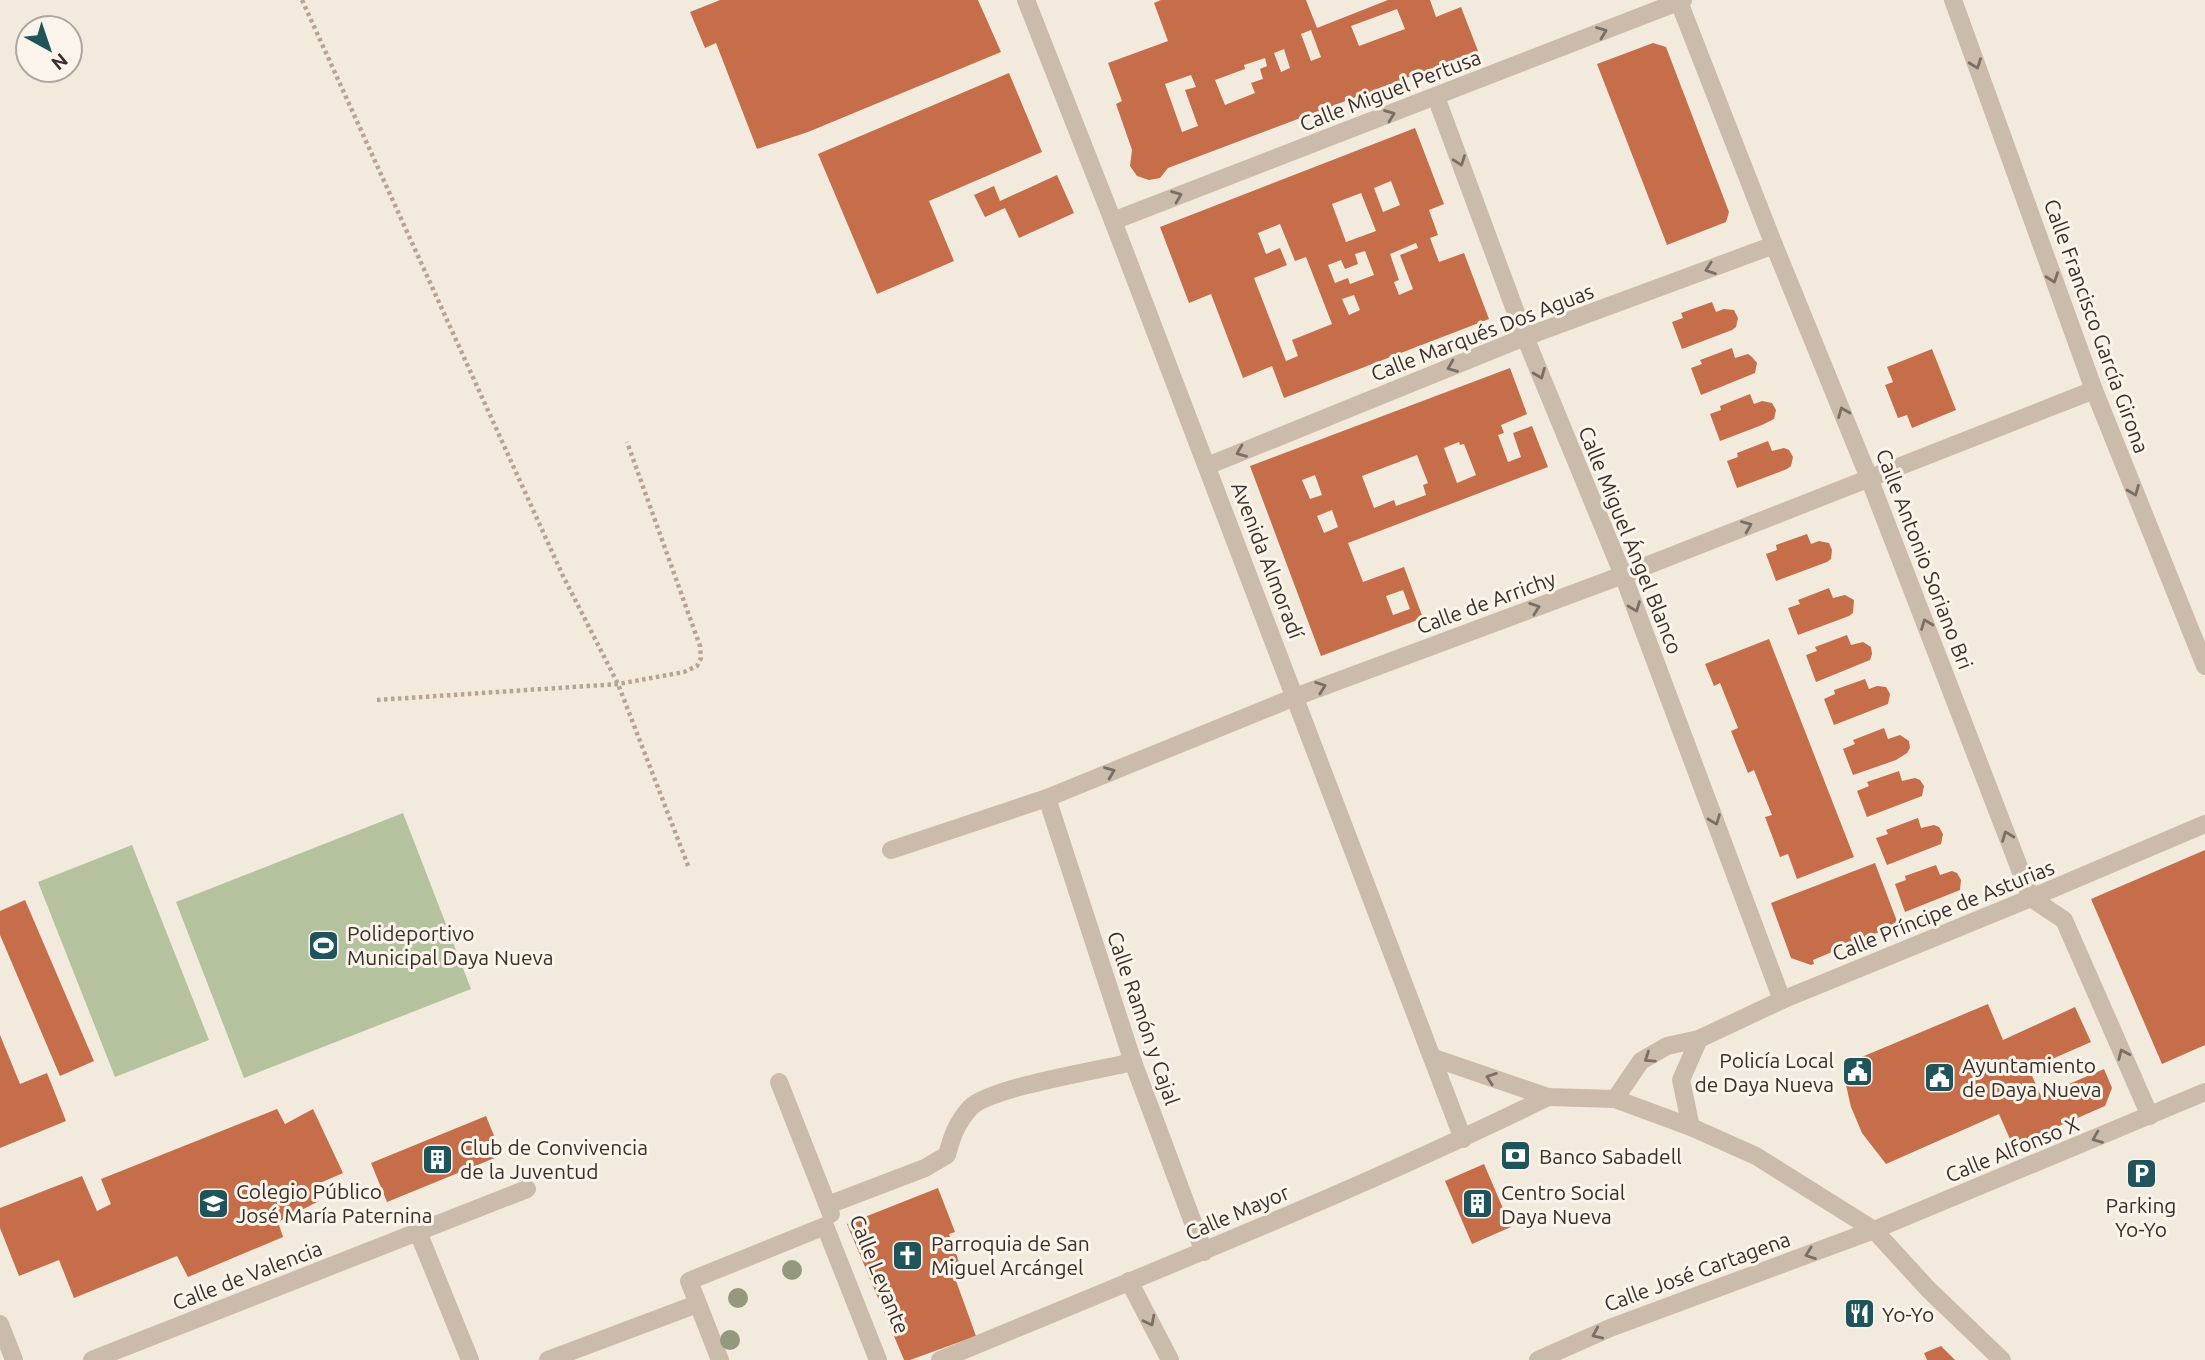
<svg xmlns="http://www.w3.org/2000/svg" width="2205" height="1360" font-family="Ubuntu,sans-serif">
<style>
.green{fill:#b4c29e}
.building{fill:#c66d49;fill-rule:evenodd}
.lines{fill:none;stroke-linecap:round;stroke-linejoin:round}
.path{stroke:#b7a594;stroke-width:4.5;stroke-dasharray:3.5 3.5;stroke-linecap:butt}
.minor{stroke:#cbbbaa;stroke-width:18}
.tree{fill:#94997d}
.oneway{stroke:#7b6e64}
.labels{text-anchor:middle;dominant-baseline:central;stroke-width:6;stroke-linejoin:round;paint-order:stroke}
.street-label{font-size:21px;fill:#392f2a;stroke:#faf4eb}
.poi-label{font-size:21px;fill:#392f2a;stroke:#faf4eb;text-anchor:start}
</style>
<rect width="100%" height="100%" fill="#f3eade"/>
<g class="green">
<polygon points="403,813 471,989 244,1078 176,902"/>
<polygon points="132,845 209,1040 115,1077 38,882"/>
</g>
<g class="building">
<polygon points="720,0 978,0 1001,52 808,132 757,149 716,43 705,48 690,12"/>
<path d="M1161 0H1306L1317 28 1388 0H1430L1436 17 1461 7 1478 51 1168 168 1160 178 1149 180 1137 176 1130 166 1132 150 1116 104 1122 101 1108 63 1168 41 1154 3ZM1397 9 1405 29 1359 46 1351 26ZM1311 30 1321 57 1311 61 1301 34ZM1284 49 1290 68 1281 72 1274 53ZM1265 58 1267 66 1260 69 1263 79 1251 83 1255 93 1225 105 1215 80 1245 69 1244 65ZM1191 75 1196 87 1185 90 1198 126 1182 132 1165 84Z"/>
<polygon points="1653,43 1666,47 1729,212 1726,222 1667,245 1597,64"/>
<polygon points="1009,73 1042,152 929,201 954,261 877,294 818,154"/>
<path d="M1415 128 1444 204 1429 210 1438 235 1430 238 1439 262 1464 253 1489 319 1284 398 1272 366 1243 378 1211 294 1189 303 1160 227ZM1391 181 1400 205 1383 212 1374 188ZM1361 193 1376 231 1346 242 1332 204ZM1280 224 1295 261 1306 257 1332 324 1292 340 1298 356 1286 361 1254 278 1287 265 1280 248 1266 254 1258 233ZM1416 243 1418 248 1400 255 1413 289 1399 295 1394 282 1399 280 1390 254ZM1365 251 1374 275 1350 284 1348 278 1335 283 1328 265 1341 260 1345 269 1358 264 1355 254ZM1354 295 1360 310 1349 315 1342 299Z"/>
<polygon points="1057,175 1074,213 1019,238 1005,208 985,217 974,195 994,186 1000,201"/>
<polygon points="1712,302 1716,312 1724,309 1734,310 1738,318 1736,327 1732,330 1682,349 1672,322 1683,318 1681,313"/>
<polygon points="1732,348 1735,358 1748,354 1752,357 1757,363 1755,373 1701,395 1691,368 1702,364 1700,360"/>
<polygon points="1932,349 1956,410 1912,428 1907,415 1898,418 1885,385 1893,382 1887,367"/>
<path d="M1510 368 1527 414 1501 425 1504 433 1498 435 1508 462 1521 457 1513 433 1532 426 1548 467 1348 543 1363 582 1404 567 1423 618 1321 656 1250 466ZM1459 442 1460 445 1464 444 1476 475 1457 483 1444 448ZM1417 455 1428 483 1423 485 1426 495 1396 506 1394 500 1374 508 1362 476ZM1315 475 1322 495 1310 499 1302 480ZM1332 510 1338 527 1324 533 1317 516ZM1403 590 1410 609 1393 615 1386 596Z"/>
<polygon points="1750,394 1754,404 1762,401 1772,403 1776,410 1774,419 1762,425 1720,441 1710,414 1721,410 1720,406"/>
<polygon points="1768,441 1772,451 1784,448 1789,450 1793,457 1791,466 1787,469 1737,488 1727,461 1738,457 1737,453"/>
<polygon points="1807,534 1811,544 1819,541 1829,543 1832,550 1831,559 1827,562 1776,581 1766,554 1777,550 1776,545"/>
<polygon points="1829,588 1833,598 1845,595 1854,600 1853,613 1849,616 1798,635 1788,608 1800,604 1798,600"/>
<polygon points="1847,635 1851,645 1863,642 1871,647 1872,654 1870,660 1816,682 1806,655 1817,651 1815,647"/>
<polygon points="1769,639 1854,857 1797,879 1788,854 1780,857 1765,817 1772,815 1765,798 1754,770 1748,773 1731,731 1738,728 1720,683 1714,686 1705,664"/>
<polygon points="1865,679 1869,689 1877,686 1886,687 1890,694 1888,704 1834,725 1824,699 1835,694 1834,690"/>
<polygon points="1884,728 1888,739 1900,735 1909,741 1910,748 1907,753 1896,760 1853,775 1843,749 1855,744 1853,740"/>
<polygon points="1899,771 1902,781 1915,778 1920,780 1924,786 1922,796 1867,817 1857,791 1869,786 1867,782"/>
<polygon points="1918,818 1921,828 1934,825 1939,827 1943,834 1941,844 1887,865 1876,838 1888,834 1886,830"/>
<polygon points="2205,850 2205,1045 2162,1064 2091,899"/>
<polygon points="1875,863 1898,924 1813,960 1814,964 1811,965 1791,958 1771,903"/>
<polygon points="1936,865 1940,875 1952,871 1957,873 1961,880 1960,890 1905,912 1895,884 1906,880 1905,876"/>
<polygon points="25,900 94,1061 60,1076 0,935 0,911"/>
<polygon points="1988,1004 2003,1040 2075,1007 2091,1042 2029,1069 2041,1096 2104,1069 2112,1088 2105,1106 2013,1146 1999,1114 1886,1164 1862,1133 1851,1107 1846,1085 1845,1064"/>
<polygon points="0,1035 20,1084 47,1073 66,1121 0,1148"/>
<polygon points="277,1109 285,1124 313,1109 343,1173 313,1186 319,1201 278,1222 283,1237 188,1277 177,1256 74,1298 59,1260 19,1276 0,1228 0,1208 82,1176 97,1211 111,1204 101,1179"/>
<polygon points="486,1116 502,1155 387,1202 371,1163"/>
<polygon points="1484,1164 1511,1227 1472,1244 1445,1181"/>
<polygon points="938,1188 955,1232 949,1234 964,1276 955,1278 976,1336 910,1360 904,1360 847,1224"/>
<polygon points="1941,1346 1955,1360 1927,1360 1924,1353"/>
</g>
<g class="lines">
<g class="path">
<polyline points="302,0 563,576 618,684 689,868"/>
<polyline points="377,700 618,684 684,672 697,666 701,658 700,646 627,442"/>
</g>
<g class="minor">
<polyline points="1026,0 1113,221 1463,1139"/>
<polyline points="1953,0 2094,390 2205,666"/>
<polyline points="1679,2 1774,245 1869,478 2031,898 2064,920 2150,1116"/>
<polyline points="1436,97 1525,337 1623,575 1782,1000"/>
<polyline points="1113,221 1683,0"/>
<polyline points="1207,466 1525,337 1774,245"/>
<polyline points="1047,798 1133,1062 1204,1252"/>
<polyline points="891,850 1047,798 1295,697 1623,575 2094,390"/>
<polyline points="1434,1058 1548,1097 1615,1099 1691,1127 1756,1156 1874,1230 1928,1289 2002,1360"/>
<polyline points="779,1082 831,1214"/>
<polyline points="1615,1099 1641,1061 1667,1046 1699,1039 1782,1000 2031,898 2205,824"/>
<polyline points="1691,1127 1681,1080 1699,1039"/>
<path d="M828 1205 925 1168 947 1155C952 1136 957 1122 971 1107 992 1087 1100 1070 1133 1062"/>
<polyline points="418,1232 470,1360"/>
<polyline points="1129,1281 1170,1360"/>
<polyline points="0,1324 14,1360"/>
<polyline points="92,1360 527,1189"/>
<polyline points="548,1360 697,1304"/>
<polyline points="720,1360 689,1281 825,1226 878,1360"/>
<path d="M940 1360C1144 1275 1350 1194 1548 1097"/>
<polyline points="1538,1360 1610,1328 1874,1230 2205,1092"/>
</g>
</g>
<g class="tree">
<circle cx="792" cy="1270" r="10"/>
<circle cx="738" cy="1298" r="10"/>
<circle cx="730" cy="1340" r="10"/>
</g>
<defs><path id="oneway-chevron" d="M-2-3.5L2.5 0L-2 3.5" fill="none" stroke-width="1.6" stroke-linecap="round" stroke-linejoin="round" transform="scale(1.75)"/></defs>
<g class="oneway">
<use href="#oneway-chevron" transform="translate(1602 32) rotate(-21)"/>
<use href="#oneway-chevron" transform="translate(1976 64) rotate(70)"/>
<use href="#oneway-chevron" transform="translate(1390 115) rotate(-21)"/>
<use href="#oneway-chevron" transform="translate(1460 161) rotate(70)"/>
<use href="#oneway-chevron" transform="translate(1177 196) rotate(-21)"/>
<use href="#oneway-chevron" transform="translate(1710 269) rotate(160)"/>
<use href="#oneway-chevron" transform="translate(2053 278) rotate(70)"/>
<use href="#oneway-chevron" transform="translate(1452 367) rotate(158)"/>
<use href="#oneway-chevron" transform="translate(1540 374) rotate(68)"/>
<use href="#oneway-chevron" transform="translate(1843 412) rotate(-112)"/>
<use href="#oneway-chevron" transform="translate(1241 452) rotate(158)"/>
<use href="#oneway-chevron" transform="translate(2134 491) rotate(68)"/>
<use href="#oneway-chevron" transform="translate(1747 526) rotate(-22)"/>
<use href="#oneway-chevron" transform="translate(1635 607) rotate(69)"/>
<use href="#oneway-chevron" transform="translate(1535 608) rotate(-20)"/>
<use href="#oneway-chevron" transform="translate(1926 624) rotate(-111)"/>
<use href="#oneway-chevron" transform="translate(1321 687) rotate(-20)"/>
<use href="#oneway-chevron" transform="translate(1110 772) rotate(-22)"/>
<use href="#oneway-chevron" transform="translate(1715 820) rotate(69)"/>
<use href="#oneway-chevron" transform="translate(2007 836) rotate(-111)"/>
<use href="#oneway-chevron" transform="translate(2123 1054) rotate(-114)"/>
<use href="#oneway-chevron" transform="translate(1649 1058) rotate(146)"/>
<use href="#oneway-chevron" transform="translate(1491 1078) rotate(-161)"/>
<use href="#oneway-chevron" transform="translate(2097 1138) rotate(158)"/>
<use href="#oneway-chevron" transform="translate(1810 1254) rotate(160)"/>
<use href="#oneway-chevron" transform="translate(1150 1321) rotate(63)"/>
<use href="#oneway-chevron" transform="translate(1597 1334) rotate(156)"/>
</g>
<defs>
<symbol id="stadium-square" viewBox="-11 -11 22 22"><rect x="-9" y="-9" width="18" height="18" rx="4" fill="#1f545b" stroke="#faf4eb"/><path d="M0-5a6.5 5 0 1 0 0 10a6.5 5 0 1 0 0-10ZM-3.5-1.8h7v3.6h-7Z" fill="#fff"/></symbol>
<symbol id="civic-square" viewBox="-11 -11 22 22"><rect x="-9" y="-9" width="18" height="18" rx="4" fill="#1f545b" stroke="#faf4eb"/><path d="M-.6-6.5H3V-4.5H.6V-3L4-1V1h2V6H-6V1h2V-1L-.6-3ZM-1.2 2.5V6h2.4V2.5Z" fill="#fff"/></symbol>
<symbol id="bank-square" viewBox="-11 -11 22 22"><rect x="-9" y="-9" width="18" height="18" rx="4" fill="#1f545b" stroke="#faf4eb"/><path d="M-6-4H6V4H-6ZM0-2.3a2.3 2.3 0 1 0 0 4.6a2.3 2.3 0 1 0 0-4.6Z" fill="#fff"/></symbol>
<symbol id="building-square" viewBox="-11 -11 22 22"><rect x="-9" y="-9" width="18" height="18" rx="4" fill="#1f545b" stroke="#faf4eb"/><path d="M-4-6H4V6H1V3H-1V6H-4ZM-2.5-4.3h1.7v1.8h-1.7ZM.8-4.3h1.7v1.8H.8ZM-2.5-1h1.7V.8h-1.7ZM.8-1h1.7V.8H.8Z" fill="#fff"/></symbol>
<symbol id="parking-square" viewBox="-11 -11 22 22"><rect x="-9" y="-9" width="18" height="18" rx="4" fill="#1f545b" stroke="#faf4eb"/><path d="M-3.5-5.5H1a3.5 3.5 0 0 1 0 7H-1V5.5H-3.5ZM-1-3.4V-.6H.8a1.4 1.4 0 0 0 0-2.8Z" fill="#fff"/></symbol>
<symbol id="school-square" viewBox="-11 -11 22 22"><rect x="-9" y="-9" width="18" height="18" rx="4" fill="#1f545b" stroke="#faf4eb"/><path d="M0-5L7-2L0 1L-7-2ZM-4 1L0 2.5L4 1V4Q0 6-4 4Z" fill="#fff"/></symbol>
<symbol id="church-square" viewBox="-11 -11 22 22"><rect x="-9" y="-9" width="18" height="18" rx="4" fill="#1f545b" stroke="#faf4eb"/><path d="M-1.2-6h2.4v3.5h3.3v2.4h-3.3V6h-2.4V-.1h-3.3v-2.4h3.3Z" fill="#fff"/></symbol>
<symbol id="restaurant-square" viewBox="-11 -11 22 22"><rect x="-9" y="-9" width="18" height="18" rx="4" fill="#1f545b" stroke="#faf4eb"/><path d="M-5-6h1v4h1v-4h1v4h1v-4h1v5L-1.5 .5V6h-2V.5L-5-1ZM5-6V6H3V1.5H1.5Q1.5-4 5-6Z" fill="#fff"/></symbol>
</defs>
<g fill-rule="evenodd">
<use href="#stadium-square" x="306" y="928" width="35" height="35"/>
<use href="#civic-square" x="1840" y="1054" width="35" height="35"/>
<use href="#civic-square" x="1922" y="1060" width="35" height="35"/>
<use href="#bank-square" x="1498" y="1138" width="35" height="35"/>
<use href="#building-square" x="420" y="1142" width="35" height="35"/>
<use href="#parking-square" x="2124" y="1156" width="35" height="35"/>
<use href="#school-square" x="196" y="1186" width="35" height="35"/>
<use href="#building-square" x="1460" y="1186" width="35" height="35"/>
<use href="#church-square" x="890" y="1238" width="35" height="35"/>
<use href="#restaurant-square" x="1842" y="1296" width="35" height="35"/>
</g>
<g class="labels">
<g class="street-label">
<text transform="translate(1390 90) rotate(-21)">Calle Miguel Pertusa</text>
<text transform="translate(2097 326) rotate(70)">Calle Francisco García Girona</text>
<text transform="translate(1482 332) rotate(-21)">Calle Marqués Dos Aguas</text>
<text transform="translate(1631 540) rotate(68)">Calle Miguel Ángel Blanco</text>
<text transform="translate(1925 559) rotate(69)">Calle Antonio Soriano Bri</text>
<text transform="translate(1268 560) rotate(69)">Avenida Almoradí</text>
<text transform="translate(1486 602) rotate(-20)">Calle de Arrichy</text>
<text transform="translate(1943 910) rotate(-22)">Calle Príncipe de Asturias</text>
<text transform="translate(1144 1018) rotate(71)">Calle Ramón y Cajal</text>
<text transform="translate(2012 1149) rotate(-22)">Calle Alfonso X</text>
<text transform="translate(1237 1212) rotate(-23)">Calle Mayor</text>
<text transform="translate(1697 1271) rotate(-20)">Calle José Cartagena</text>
<text transform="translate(880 1274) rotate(68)">Calle Levante</text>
<text transform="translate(247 1275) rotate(-21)">Calle de Valencia</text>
</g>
<g class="poi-label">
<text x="347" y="933">Polideportivo<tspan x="347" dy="24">Municipal Daya Nueva</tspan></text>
<text x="1834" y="1060" text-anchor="end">Policía Local<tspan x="1834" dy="24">de Daya Nueva</tspan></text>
<text x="1962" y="1065">Ayuntamiento<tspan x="1962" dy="24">de Daya Nueva</tspan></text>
<text x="460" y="1147">Club de Convivencia<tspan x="460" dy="24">de la Juventud</tspan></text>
<text x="1539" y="1156">Banco Sabadell</text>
<text x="236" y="1191">Colegio Público<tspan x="236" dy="24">José María Paternina</tspan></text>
<text x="1501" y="1192">Centro Social<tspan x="1501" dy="24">Daya Nueva</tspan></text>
<text x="2141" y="1205" text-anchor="middle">Parking<tspan x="2141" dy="24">Yo-Yo</tspan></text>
<text x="931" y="1243">Parroquia de San<tspan x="931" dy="24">Miguel Arcángel</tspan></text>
<text x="1882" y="1314">Yo-Yo</text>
</g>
</g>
<g transform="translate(49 49) rotate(140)"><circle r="33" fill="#faf4eb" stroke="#ada59e" stroke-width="2"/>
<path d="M0-5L12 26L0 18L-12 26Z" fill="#1f545b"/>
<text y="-10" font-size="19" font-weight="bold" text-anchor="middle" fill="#392f2a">N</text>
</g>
</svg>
